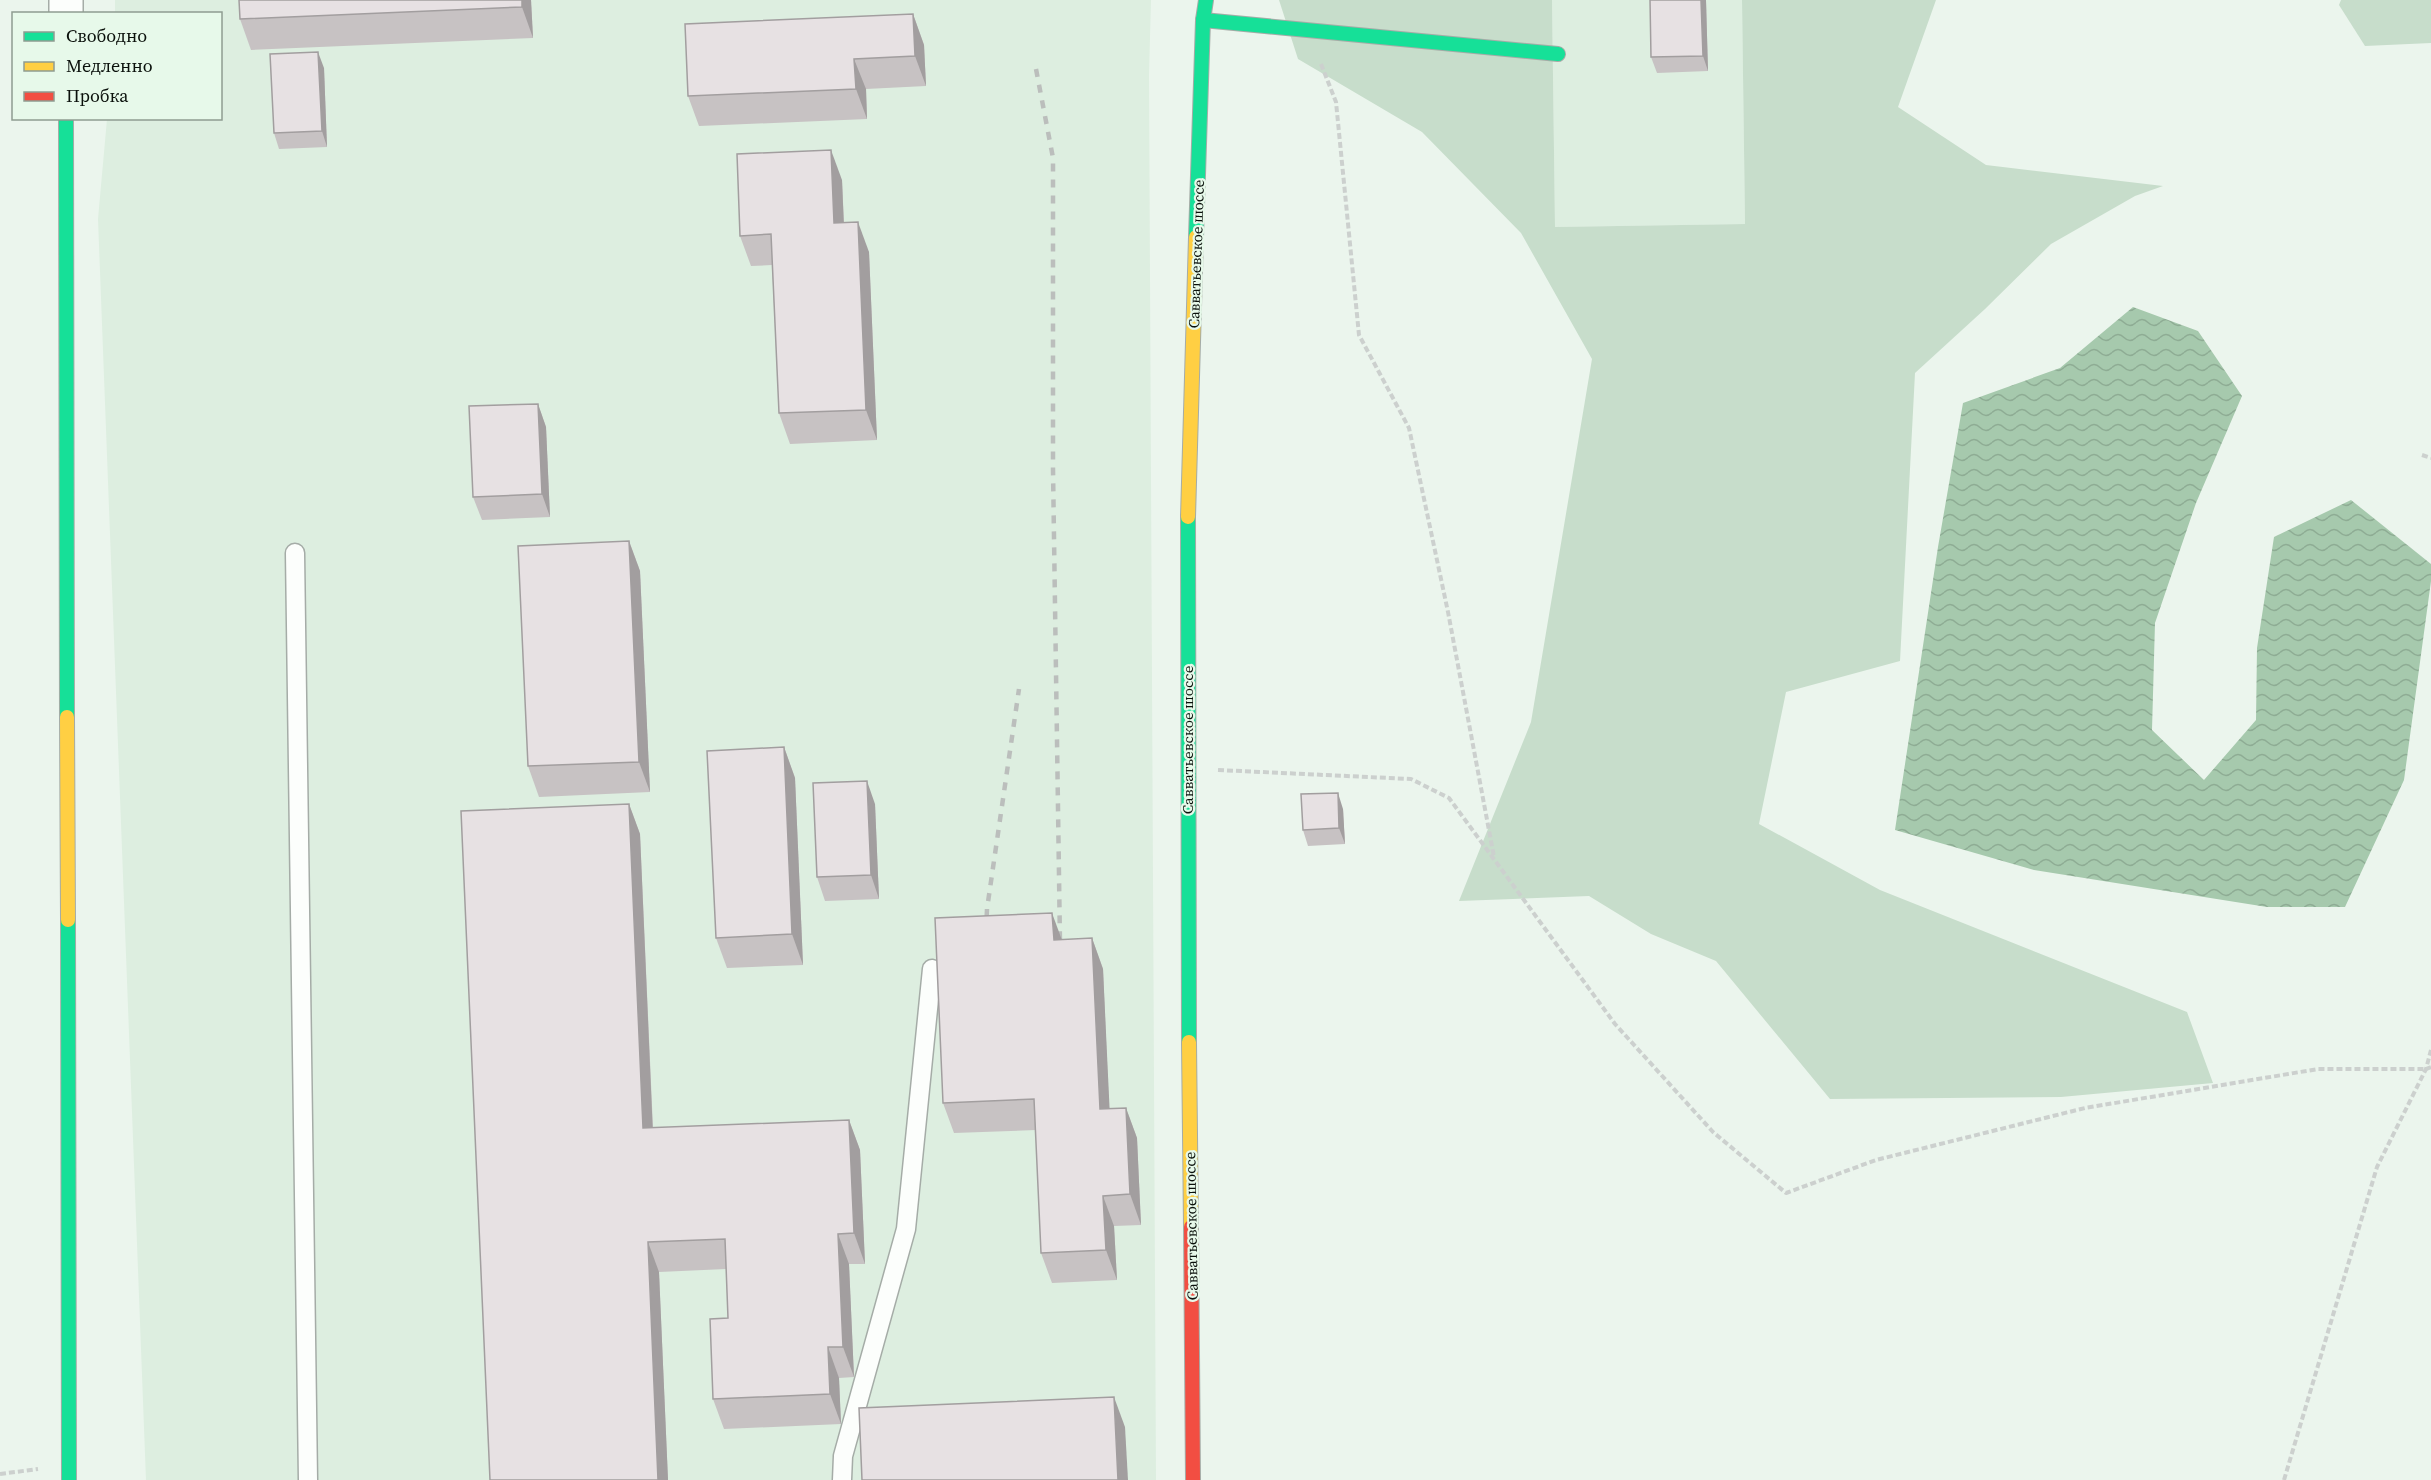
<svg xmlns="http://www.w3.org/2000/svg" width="2431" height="1480" font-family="'Source Serif 4',serif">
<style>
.built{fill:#ddeee0}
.green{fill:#c7ddcb}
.water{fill:url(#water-waves)}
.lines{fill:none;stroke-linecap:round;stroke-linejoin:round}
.lane-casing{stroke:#a5aca7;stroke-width:21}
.street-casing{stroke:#a5aca7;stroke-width:36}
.fast-casing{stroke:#a5aca7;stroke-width:16}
.slow-casing{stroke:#a5aca7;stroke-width:16}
.jam-casing{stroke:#a5aca7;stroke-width:16}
.path{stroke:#ccd0ce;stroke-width:4;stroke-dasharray:6 3;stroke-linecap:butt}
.lane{stroke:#fcfefc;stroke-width:18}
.street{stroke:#fcfefc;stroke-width:33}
.fast{stroke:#16e098;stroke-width:14}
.slow{stroke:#ffcf43;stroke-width:14}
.jam{stroke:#f24e42;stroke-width:14}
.rail{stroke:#bbbebc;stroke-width:4.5;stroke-dasharray:8 8;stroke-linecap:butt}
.wall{fill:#c7c2c3}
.shaded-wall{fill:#a29e9f}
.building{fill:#e7e1e3;stroke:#a29e9f;stroke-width:1.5}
.labels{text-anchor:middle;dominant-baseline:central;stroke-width:4.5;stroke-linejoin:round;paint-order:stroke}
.street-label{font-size:15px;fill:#0a100b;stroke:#e7f9ea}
</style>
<defs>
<pattern id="water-waves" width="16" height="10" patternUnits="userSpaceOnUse" patternTransform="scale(1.5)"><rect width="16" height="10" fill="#a6c9ad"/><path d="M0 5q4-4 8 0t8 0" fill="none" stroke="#8eac94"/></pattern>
</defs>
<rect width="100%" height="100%" fill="#ebf5ed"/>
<g class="built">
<polygon points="115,0 1151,0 1149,75 1156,1480 146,1480 98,219 107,119 220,118 220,14 115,13"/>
<polygon points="1552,0 1742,0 1745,224 1555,227"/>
</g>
<g class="green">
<polygon points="1279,0 1552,0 1555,227 1745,224 1742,0 1936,0 1898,107 1986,165 2163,186 2135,196 2051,244 1985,309 1915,373 1900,661 1786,692 1759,824 1880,890 2187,1012 2213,1083 2061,1097 1830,1099 1716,961 1651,934 1589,896 1459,901 1531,722 1592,359 1521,233 1422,132 1298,59"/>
<polygon points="2341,0 2431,0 2431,43 2365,46 2339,5"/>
</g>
<polygon class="water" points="2133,307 2198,331 2242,396 2196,503 2155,623 2152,730 2204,780 2256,720 2257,648 2274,537 2351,500 2431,564 2431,581 2404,780 2345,907 2267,907 2034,870 1895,830 1938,547 1963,403 2060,368"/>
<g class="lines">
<defs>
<g id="lane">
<polyline points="295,553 308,1480"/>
<polyline points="842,1480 843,1456 906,1229 932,969"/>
</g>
<polyline id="street" points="66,0 66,14"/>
<g id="fast">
<polyline points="1203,20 1558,54"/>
<polyline points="66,118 67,717"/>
<polyline points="1196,237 1203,20 1206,0"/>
<polyline points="1188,517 1189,1042"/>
<polyline points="68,920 69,1480"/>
</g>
<g id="slow">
<polyline points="1188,517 1196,237"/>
<polyline points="67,717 68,920"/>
<polyline points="1189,1042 1191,1227"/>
</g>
<polyline id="jam" points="1191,1227 1193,1480"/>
</defs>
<use href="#lane" class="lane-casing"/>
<use href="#street" class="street-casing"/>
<use href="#fast" class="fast-casing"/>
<use href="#slow" class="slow-casing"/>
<use href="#jam" class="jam-casing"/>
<g class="path">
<polyline points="1321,64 1336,102 1359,335 1409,428 1448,612 1494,857"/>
<polyline points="2422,455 2431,458"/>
<polyline points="1218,770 1411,779 1449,798 1615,1024 1713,1132 1786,1193 1876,1160 2085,1108 2318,1069 2426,1069 2431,1067"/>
<polyline points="0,1474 38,1469"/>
<polyline points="2284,1480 2377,1167 2426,1069 2431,1050"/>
</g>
<use href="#lane" class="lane"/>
<use href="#street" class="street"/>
<use href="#fast" class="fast"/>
<use href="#slow" class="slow"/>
<use href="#jam" class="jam"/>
<g class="rail">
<polyline points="1036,69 1053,158 1053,469 1060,943"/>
<polyline points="986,933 987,909 1019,689"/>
</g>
</g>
<g class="wall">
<polygon points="239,0 531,0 533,38 251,50 240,19"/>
<polygon points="1650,0 1706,0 1708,71 1657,73 1651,57"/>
<polygon points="913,14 924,45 926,86 866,89 867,119 699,126 688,96"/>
<polygon points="324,68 327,147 279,149 274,133"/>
<polygon points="842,180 844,223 869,252 877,440 790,444 779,413 772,265 751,266 740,236"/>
<polygon points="538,404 546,427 550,517 482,520 473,497"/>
<polygon points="629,541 640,571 650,792 539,797 528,766"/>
<polygon points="784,747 795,778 803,965 727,968 716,938"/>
<polygon points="629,804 640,834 653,1128 849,1120 860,1150 865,1264 849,1264 854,1377 839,1378 841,1424 724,1429 713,1399 728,1318 726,1269 659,1272 668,1480 490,1480"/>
<polygon points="875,804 879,899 825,901 817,877"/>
<polygon points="1343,809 1345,844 1308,846 1303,830"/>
<polygon points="1092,938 1103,969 1109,1108 1126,1108 1137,1138 1141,1225 1114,1226 1117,1280 1052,1283 1041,1253 1036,1130 954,1133 943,1103 1062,940"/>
</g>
<g class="shaded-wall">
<polygon points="522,0 531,0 533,38 522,7"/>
<polygon points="1701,0 1706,0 1708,71 1703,56"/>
<polygon points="913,14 924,45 926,86 915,56"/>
<polygon points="318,52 324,68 327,147 322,131"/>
<polygon points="854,59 866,89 867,119 856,89"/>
<polygon points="831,150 842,180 845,253 834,223"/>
<polygon points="858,222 869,252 877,440 866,410"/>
<polygon points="538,404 546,427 550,517 542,494"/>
<polygon points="629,541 640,571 650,792 639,762"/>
<polygon points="784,747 795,778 803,965 792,934"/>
<polygon points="867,781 875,804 879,899 871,875"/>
<polygon points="1338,793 1343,809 1345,844 1339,828"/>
<polygon points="629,804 640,834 654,1159 643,1128"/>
<polygon points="1052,913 1063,943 1054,940"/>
<polygon points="1092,938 1103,969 1111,1139 1100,1109"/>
<polygon points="1126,1108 1137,1138 1141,1225 1130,1194"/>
<polygon points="849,1120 860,1150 865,1264 854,1233"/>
<polygon points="1103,1196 1114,1226 1117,1280 1106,1250"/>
<polygon points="838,1234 849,1264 854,1377 843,1347"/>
<polygon points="648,1242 659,1272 668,1480 658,1480"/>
<polygon points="828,1347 839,1378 841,1424 830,1394"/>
<polygon points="1114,1397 1125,1427 1128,1480 1118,1480"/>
</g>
<g class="building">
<polygon points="239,0 522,0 522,7 240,19"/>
<polygon points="1650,0 1701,0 1703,56 1651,57"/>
<polygon points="913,14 915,56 854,59 856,89 688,96 685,24"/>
<polygon points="318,52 322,131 274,133 270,54"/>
<polygon points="831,150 834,223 858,222 866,410 779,413 771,234 740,236 737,154"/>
<polygon points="538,404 542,494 473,497 469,406"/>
<polygon points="629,541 639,762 528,766 518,546"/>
<polygon points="784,747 792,934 716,938 707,751"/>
<polygon points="867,781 871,875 817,877 813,783"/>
<polygon points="1338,793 1339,828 1303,830 1301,794"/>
<polygon points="629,804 643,1128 849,1120 854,1233 838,1234 843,1347 828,1347 830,1394 713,1399 710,1319 728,1318 725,1239 648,1242 658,1480 490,1480 461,811"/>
<polygon points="1052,913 1054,940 1092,938 1100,1109 1126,1108 1130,1194 1103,1196 1106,1250 1041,1253 1034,1099 943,1103 935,918"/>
<polygon points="1114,1397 1118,1480 862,1480 859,1408"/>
</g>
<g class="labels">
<g class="street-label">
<text transform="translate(1196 254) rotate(-88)">Савватьевское шоссе</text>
<text transform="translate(1187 740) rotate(-90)">Савватьевское шоссе</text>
<text transform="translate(1191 1226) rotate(-91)">Савватьевское шоссе</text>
</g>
</g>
<rect x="12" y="12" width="210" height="108" fill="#e7f9ea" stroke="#8f9c91" stroke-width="1.5"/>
<rect x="24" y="32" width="30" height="9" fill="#16e098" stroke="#8f9c91" stroke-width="1.5"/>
<text x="66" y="42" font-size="18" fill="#0a100b">Свободно</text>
<rect x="24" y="62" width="30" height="9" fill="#ffcf43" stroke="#8f9c91" stroke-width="1.5"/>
<text x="66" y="72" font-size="18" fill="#0a100b">Медленно</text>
<rect x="24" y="92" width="30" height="9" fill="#f24e42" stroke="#8f9c91" stroke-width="1.5"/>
<text x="66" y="102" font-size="18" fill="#0a100b">Пробка</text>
</svg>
